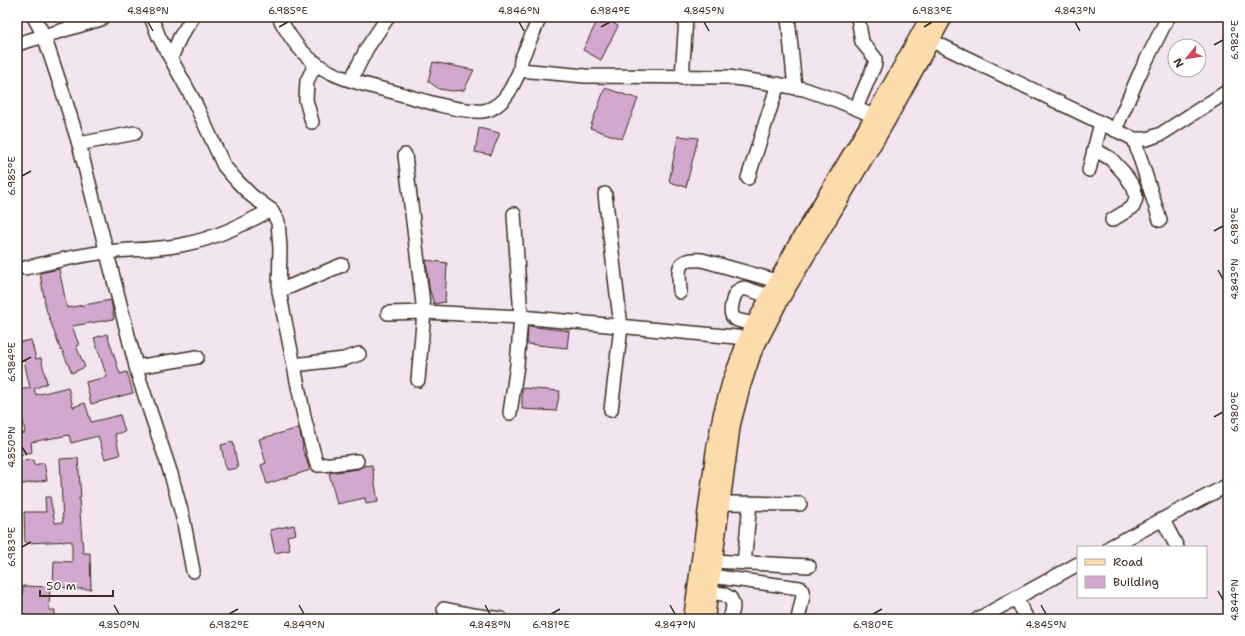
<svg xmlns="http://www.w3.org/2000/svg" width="1245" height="636" font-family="'Shantell Sans',sans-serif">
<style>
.building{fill:#d2a8ce;stroke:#3b2a1e}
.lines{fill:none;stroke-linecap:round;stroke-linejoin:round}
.minor-casing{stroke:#3b2a1e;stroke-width:16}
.major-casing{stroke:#3b2a1e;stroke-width:19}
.minor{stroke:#fff;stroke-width:13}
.major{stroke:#fcdcac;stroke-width:16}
.ticks{fill:none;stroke:#3b2a1e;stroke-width:1.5}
.neatline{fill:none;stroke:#3b2a1e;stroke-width:1.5}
.ticks-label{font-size:10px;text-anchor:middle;fill:#3b2a1e}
</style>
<rect width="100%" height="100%" fill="#f2e5f0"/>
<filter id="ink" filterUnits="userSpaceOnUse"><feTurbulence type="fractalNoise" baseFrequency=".025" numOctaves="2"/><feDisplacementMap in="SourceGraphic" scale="8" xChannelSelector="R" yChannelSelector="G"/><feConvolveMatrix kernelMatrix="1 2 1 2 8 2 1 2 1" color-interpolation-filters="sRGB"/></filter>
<g filter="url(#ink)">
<g class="building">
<polygon points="599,17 603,17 618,26 601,60 583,50"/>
<polygon points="433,62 474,70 464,90 452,91 439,89 428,81"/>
<polygon points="605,88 638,99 622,139 590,128"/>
<polygon points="479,128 500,133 491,155 475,152"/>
<polygon points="678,136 698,138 686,187 669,182"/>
<polygon points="426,260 447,263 445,302 434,304 429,288"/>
<polygon points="59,269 67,308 111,300 114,319 72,326 79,345 76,346 85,367 72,373 62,350 61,351 46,309 40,273"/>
<polygon points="528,326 569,331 567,348 527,344"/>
<polygon points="107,334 120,374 127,372 133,393 91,404 86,382 107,377 94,338"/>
<polygon points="31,340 36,359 41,358 47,383 34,389 36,395 68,387 73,407 85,403 91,422 120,415 125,432 115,434 120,455 105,459 98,436 71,443 69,435 31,442 32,452 17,456 17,434 25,433 18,390 30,388 24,360 17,361 17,343"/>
<polygon points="522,388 560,391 556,411 522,409"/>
<polygon points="299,428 303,446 302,447 310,470 267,484 261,465 266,463 259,439"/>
<polygon points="233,442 238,468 226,470 221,445"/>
<polygon points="78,458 81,498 79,498 83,553 90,553 91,589 73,589 73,588 53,587 54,561 72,562 72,541 25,543 24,512 46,512 45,497 50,497 55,523 63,522 60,459"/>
<polygon points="33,460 34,465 44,463 47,480 17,485 17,461"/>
<polygon points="372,465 378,502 366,504 365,498 337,504 329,473 358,469 363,466"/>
<polygon points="294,525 296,534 287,536 290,550 275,553 270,530"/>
<polygon points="23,586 50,587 49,610 55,610 54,619 17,619 17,606 22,607"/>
</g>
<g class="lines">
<defs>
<g id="minor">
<polyline points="34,17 44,36 64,96 79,144 139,378 171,474 183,518 193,571"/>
<polyline points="151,17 159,37 194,101 224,166 237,181 252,196 271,210 278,222 280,248 279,291 305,421 316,462 318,465 322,465 357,461"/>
<path d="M279 17C291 41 307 62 332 73 350 82 371 86 390 91 419 99 447 109 476 111 481 112 490 110 494 107 507 100 514 83 520 70L585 76 728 77 769 83 804 89 836 100 874 116 881 121"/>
<polyline points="788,17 795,88"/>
<polyline points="932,41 1134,139 1147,139 1161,134 1228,91"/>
<polyline points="17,44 101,19"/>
<polyline points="171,58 180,37 193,17"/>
<polyline points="520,70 521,60 540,17"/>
<polyline points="682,78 686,17"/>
<polyline points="351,80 367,48 388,17"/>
<polyline points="856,108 875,64 875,58 862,42 858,17"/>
<polyline points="312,122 306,100 307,81 316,63"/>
<polyline points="1115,130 1139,75 1168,17"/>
<polyline points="1134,139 1160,220"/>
<polyline points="79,144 135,133"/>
<polyline points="1094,149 1111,159 1124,173 1134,188 1136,198 1133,207 1112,220"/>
<polyline points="405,155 424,312 418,380"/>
<polyline points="1089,170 1101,123"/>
<polyline points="748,178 778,84"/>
<polyline points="605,194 621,327 611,410"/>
<path d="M25 268C52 262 79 255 106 252 133 249 160 250 186 244 216 238 244 224 271 210"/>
<polyline points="279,291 342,265"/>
<path d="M680 292C679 270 674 258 702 260L777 281"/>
<polyline points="388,313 424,312 521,317 747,338"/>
<path d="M754 324C748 322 737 322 733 317 729 312 733 295 738 291 739 290 743 288 744 288L769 296"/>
<polyline points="294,365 344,359 359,354"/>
<polyline points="136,367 197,357"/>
<polyline points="510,413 517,365 521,317 514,214"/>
<polyline points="721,503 800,504"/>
<polyline points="1163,520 1177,547"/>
<polyline points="1110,547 1228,485"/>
<polyline points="713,561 809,566"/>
<polyline points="744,563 750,503"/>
<polyline points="711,576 800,588 802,591 803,596 798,619"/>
<path d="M709 592 723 594 730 598C735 605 733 612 729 619"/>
<polyline points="1016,598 1027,619"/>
<polyline points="444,609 473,615 501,619"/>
<polyline points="978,619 1078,564"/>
</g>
<g id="major">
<polyline points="692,619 715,448 722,413 731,381 747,338 797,244 874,116 929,17"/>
<polyline points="706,619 732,424 742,386 753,352 780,300 885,124 944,17"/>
</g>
</defs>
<use href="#minor" class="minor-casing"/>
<use href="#major" class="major-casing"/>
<use href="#minor" class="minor"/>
<use href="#major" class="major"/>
</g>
</g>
<path class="ticks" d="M148 22 153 31M519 22 524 31M704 22 709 31M1075 22 1080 31M279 27 288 22M601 27 610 22M924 27 932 22M1214 45 1223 40M22 176 31 171M1214 231 1223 226M1218 270 1223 279M22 362 31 357M1214 417 1223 412M22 447 27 455M22 547 31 542M1218 591 1223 600M114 605 119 614M299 605 304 614M485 605 490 614M670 605 675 614M1041 605 1046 614M229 614 238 609M551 614 560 609M873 614 882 609"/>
<rect width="1245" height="636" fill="none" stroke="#fff" stroke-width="44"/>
<rect x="1077" y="546" width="130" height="52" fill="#ffffff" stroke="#b1aaa5"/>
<rect x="1085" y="559" width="20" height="6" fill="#fcdcac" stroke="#b1aaa5"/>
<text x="1113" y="566" font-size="12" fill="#3b2a1e">Road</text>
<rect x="1085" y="576" width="20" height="12" fill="#d2a8ce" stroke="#b1aaa5"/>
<text x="1113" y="586" font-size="12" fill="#3b2a1e">Building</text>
<g transform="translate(1187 58) rotate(240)"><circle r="19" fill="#ffffff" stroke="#b1aaa5"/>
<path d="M0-3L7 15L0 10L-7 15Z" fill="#d1495b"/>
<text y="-6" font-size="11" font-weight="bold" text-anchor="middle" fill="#3b2a1e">N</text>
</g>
<path d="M40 590v6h73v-6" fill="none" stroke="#3b2a1e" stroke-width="2"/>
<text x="46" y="590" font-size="12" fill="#3b2a1e" stroke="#ffffff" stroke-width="3" paint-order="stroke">50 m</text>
<rect x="22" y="22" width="1201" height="592" class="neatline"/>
<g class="ticks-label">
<text x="148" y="14">4.848°N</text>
<text x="288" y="14">6.985°E</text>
<text x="519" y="14">4.846°N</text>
<text x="610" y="14">6.984°E</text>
<text x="704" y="14">4.845°N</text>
<text x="932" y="14">6.983°E</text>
<text x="1075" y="14">4.843°N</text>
<text transform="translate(1234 40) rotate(-90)" y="4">6.982°E</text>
<text transform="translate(11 176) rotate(-90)" y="4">6.985°E</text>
<text transform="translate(1234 226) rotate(-90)" y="4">6.981°E</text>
<text transform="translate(1234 279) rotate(-90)" y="4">4.843°N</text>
<text transform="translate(11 362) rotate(-90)" y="4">6.984°E</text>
<text transform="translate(1234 412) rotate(-90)" y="4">6.980°E</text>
<text transform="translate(11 447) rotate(-90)" y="4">4.850°N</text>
<text transform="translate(11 547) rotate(-90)" y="4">6.983°E</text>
<text transform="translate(1234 600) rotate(-90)" y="4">4.844°N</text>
<text x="119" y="628">4.850°N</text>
<text x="229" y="628">6.982°E</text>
<text x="304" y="628">4.849°N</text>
<text x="490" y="628">4.848°N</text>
<text x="551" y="628">6.981°E</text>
<text x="675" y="628">4.847°N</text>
<text x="873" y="628">6.980°E</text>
<text x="1046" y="628">4.845°N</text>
</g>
</svg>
